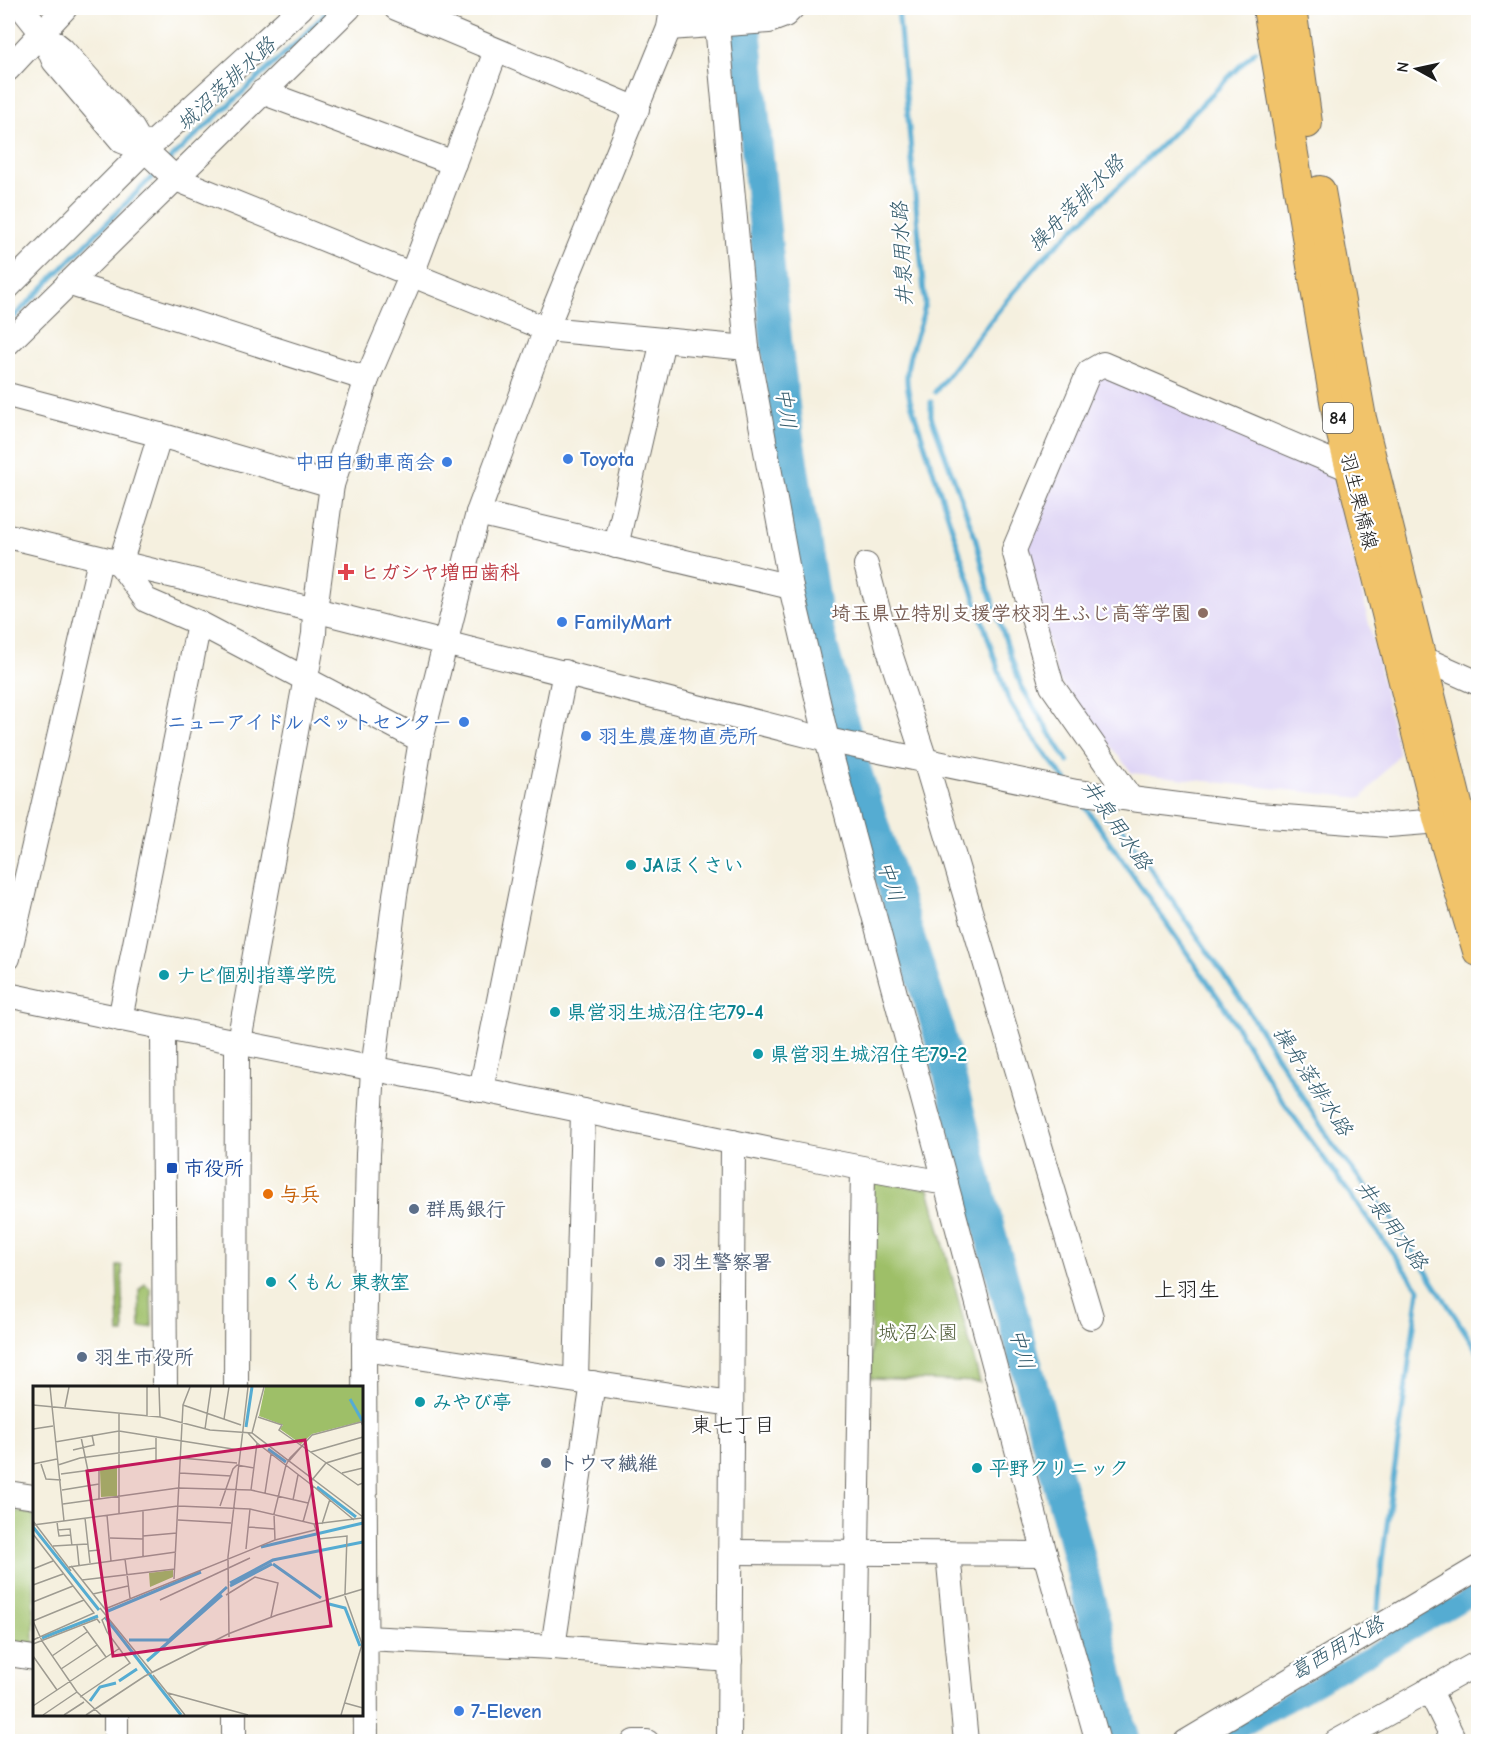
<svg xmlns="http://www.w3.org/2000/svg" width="1486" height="1749" font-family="'Comic Neue','Klee One',sans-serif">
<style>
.built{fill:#dfd5f5}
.green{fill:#9ebf68;stroke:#5d6e42;stroke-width:1.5}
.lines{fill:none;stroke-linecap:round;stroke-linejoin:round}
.stream{stroke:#55acd2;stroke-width:5}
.canal{stroke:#55acd2;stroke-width:18}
.river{stroke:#55acd2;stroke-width:32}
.minor-casing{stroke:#686660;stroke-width:26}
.major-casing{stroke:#686660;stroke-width:32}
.minor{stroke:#fff;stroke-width:24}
.major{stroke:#f1c36a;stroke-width:30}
.shop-dot{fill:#3f7fe0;stroke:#fff;stroke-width:2}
.health-dot{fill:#e0444e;stroke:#fff;stroke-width:2}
.education-dot{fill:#8d6e63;stroke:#fff;stroke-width:2}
.culture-dot{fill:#0f9aa8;stroke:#fff;stroke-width:2}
.transit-dot{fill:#1a4fb4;stroke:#fff;stroke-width:2}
.food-dot{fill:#e8710a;stroke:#fff;stroke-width:2}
.service-dot{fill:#5c6f8a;stroke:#fff;stroke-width:2}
.labels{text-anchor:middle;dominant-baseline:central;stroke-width:4.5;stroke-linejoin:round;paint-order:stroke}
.shield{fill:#fff;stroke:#606060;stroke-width:1.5}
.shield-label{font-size:18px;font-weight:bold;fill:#1c1c1c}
.shop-label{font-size:20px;font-weight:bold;fill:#366cbe;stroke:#fff;text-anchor:start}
.street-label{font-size:20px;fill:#1c1c1c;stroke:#fff}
.health-label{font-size:20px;font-weight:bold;fill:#be3a42;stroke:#fff;text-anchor:start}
.education-label{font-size:20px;font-weight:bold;fill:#785e54;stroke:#fff;text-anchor:end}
.culture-label{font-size:20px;font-weight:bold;fill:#0d838f;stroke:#fff;text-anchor:start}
.transit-label{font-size:20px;font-weight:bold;fill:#164399;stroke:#fff;text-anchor:start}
.food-label{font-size:20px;font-weight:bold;fill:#c56008;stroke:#fff;text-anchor:start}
.service-label{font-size:20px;font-weight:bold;fill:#4e5e75;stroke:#fff;text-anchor:start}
.park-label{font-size:20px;fill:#505d3a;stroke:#fff}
.water-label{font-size:21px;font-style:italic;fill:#365d6e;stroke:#fff}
.neighbourhood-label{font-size:21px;fill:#1c1c1c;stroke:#fff}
.quarter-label{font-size:22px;fill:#1c1c1c;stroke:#fff}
.inset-river{fill:none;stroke:#55acd2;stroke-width:3}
.inset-road{fill:none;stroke:#9e9b91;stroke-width:1.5}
.view{fill:#c2185b;fill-opacity:0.15;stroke:#c2185b;stroke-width:3}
.inset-edge{fill:none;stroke:#1c1c1c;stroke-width:3}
</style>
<rect width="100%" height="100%" fill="#fff"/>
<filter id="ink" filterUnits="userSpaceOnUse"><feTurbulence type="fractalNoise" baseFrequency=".0167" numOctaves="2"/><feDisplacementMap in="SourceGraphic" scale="12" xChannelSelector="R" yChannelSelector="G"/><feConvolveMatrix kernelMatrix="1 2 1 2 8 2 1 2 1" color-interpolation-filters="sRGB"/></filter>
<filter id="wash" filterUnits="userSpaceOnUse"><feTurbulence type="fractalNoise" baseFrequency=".008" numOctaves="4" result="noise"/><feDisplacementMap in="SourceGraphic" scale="24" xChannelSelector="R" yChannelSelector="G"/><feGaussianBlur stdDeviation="1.35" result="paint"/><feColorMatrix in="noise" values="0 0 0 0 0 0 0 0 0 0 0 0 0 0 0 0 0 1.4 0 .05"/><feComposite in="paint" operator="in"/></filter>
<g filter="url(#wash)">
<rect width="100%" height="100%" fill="#f5f0df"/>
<polygon class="built" points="1103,371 1334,472 1399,754 1362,798 1132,773 1058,679 1023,548 1096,375"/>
<g class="green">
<polygon points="872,1182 929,1189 980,1382 871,1378"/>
<polygon points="117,1266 122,1266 124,1333 119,1333"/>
<polygon points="145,1284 151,1289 152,1327 140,1328 139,1290"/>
<polygon points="8,1510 34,1514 34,1653 8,1649"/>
</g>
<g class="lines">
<g class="stream">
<path d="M898 8 925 304C922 329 905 355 907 381 907 387 909 394 910 400L1008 699 1027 730 1067 782"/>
<polyline points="169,160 296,43 331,8"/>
<polyline points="8,323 155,174"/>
<polyline points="935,392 1003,305 1045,256 1137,169 1255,51"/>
<polyline points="931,402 931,416 975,537 989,591 1021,686 1068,762"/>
<polyline points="1081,801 1222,1003 1278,1095 1419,1289 1382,1561 1378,1609"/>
<polyline points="1121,826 1244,1004 1333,1145 1396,1224 1478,1352"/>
</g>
<polyline class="canal" points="1218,1742 1478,1593"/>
<polyline class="river" points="743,8 777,350 788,438 819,634 855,769 937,1025 977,1185 1074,1539 1124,1739"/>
</g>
</g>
<g filter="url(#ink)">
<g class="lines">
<defs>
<g id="minor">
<polyline points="22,8 42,33"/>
<polyline points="396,8 637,109"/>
<polyline points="717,25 747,348"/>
<polyline points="669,28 769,21 785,15 792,8"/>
<polyline points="8,69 65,8"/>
<polyline points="262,92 454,163"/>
<polyline points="145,150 122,141 54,61 42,33 62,49 132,128 145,150 176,179 546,329 747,348 791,587 827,740 1045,1554 1098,1742"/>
<polyline points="68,283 367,379"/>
<polyline points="8,287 145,150 301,8"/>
<polyline points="8,343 349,8"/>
<polyline points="8,395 160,435 332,485"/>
<polyline points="160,435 120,564 146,600 199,623 421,740"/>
<polyline points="478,513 791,587"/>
<polyline points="8,536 315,610 827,740 1076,792 1258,815 1389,825 1439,821 1454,817"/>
<polyline points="616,546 663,340"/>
<polyline points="866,565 888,647 925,760 1091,1317"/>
<polyline points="1433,663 1478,683"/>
<polyline points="1131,799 1052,686 1014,550 1089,372 1103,364 1352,470"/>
<polyline points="8,958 100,560"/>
<path d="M8 995C167 1030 328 1059 488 1091 641 1122 792 1157 946 1183"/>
<polyline points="120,1019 199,623"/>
<polyline points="163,1029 165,1388"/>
<polyline points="481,1090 565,672"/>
<polyline points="364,1349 731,1404"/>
<polyline points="576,1380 583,1111"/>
<polyline points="236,1388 237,1052 314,634 315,610 332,485 367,379 412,274 496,51"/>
<polyline points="8,1493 34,1497"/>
<polyline points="732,1552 1045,1554"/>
<polyline points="948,1553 966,1742"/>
<polyline points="365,1638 553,1647 730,1660"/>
<polyline points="553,1647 593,1383"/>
<polyline points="8,1654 34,1658"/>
<polyline points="1429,1689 1455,1742"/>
<polyline points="116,1714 116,1742"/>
<polyline points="234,1742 234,1714"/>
<polyline points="366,1742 364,1349 368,1154 373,1070 395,895 421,740 478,513 546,329 669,28 672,8"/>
<polyline points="634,1742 647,1742"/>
<polyline points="729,1742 733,1142"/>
<polyline points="854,1742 863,1169"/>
<polyline points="1186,1742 1478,1568"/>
<polyline points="1336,1742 1478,1663"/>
</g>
<g id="major">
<polyline points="1268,8 1338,418 1439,821 1478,951"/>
<polyline points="1291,8 1307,123"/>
<polyline points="1320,191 1361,418 1460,816 1478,876"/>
</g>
</defs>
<use href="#minor" class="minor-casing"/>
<use href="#major" class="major-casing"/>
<use href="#minor" class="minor"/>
<use href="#major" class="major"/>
</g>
</g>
<g class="shop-dot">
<circle cx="568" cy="459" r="6"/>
<circle cx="447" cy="462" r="6"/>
<circle cx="562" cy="622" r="6"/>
<circle cx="464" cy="722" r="6"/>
<circle cx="586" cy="736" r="6"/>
<circle cx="459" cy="1711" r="6"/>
</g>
<path class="health-dot" d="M343 563h6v6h6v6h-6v6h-6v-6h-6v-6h6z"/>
<circle class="education-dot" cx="1203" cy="613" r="6"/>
<g class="culture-dot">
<circle cx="631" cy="865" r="6"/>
<circle cx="164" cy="975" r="6"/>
<circle cx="555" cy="1012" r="6"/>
<circle cx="758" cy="1054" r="6"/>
<circle cx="271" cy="1282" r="6"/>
<circle cx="420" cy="1402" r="6"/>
<circle cx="977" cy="1468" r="6"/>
</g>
<rect class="transit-dot" x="166" y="1162" width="12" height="12" rx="3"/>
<circle class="food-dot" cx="268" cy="1194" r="6"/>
<g class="service-dot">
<circle cx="414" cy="1209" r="6"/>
<circle cx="660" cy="1262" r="6"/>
<circle cx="82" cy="1357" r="6"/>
<circle cx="546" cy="1463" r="6"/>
</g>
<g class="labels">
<rect class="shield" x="1323" y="403" width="30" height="30" rx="4.5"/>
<g class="shield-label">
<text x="1338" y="418">84</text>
</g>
<g class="shop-label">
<text x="580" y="459">Toyota</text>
<text x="435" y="462" text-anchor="end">中田自動車商会</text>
<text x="574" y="622">FamilyMart</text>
<text x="452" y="722" text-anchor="end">ニューアイドル ペットセンター</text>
<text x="598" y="736">羽生農産物直売所</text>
<text x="471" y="1711">7-Eleven</text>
</g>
<g class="street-label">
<text transform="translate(1359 501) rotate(76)">羽生栗橋線</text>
</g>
<g class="health-label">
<text x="360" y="572">ヒガシヤ増田歯科</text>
</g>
<g class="education-label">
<text x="1191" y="613">埼玉県立特別支援学校羽生ふじ高等学園</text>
</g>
<g class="culture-label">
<text x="643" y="865">JAほくさい</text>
<text x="176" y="975">ナビ個別指導学院</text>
<text x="567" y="1012">県営羽生城沼住宅79-4</text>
<text x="770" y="1054">県営羽生城沼住宅79-2</text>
<text x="283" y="1282">くもん 東教室</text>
<text x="432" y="1402">みやび亭</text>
<text x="989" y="1468">平野クリニック</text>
</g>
<g class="transit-label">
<text x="184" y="1168">市役所</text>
</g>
<g class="food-label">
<text x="280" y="1194">与兵</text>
</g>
<g class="service-label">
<text x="426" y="1209">群馬銀行</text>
<text x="672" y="1262">羽生警察署</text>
<text x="94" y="1357">羽生市役所</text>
<text x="558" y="1463">トウマ繊維</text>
</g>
<g class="park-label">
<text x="918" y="1332">城沼公園</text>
</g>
<g class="water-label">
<text transform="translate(226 84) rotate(-43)">城沼落排水路</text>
<text transform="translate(1076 203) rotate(-45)">操舟落排水路</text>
<text transform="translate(902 254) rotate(-93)">井泉用水路</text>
<text transform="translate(786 408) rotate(82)">中川</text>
<text transform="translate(1117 825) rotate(55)">井泉用水路</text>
<text transform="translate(891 881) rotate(72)">中川</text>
<text transform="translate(1313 1081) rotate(57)">操舟落排水路</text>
<text transform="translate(1392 1225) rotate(54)">井泉用水路</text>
<text transform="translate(1022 1349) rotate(75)">中川</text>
<text transform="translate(1337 1648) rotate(-30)">葛西用水路</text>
</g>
<g class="neighbourhood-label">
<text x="733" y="1425">東七丁目</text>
</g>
<g class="quarter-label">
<text x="1187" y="1290">上羽生</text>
</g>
</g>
<g transform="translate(33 1386)">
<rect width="330" height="330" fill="#f5f0df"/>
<path d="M232 1H330V35L279 48 268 58 247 43 250 39 226 30ZM84 81V110L68 111 67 84ZM140 184V191L117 201 116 187Z" fill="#9ebf68"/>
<path class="inset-river" d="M317 13 330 36M213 41 219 1M235 63 253 76M284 101 323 131M0 141 66 224M228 161 330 137M240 178 288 212M197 197 240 174 330 156M197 200 239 178M296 218 312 222 327 260M75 225 168 186M72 231 148 329M9 252 65 230M96 254H136L194 201M114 275 189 209M86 295 104 283M57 315 67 301 83 297"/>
<path class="inset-road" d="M17 1 31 135M126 1 127 31M0 19 127 31 177 44 219 47 330 131M150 19 208 39M32 21 36 1M114 30V1M225 31 249 39 246 44 269 60 325 99 330 97M191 33 196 1M0 43 20 40M172 43 178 1M215 47 224 57 218 104M219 47 231 1M48 51 55 85M22 56 86 45 206 64M224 57 280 100 270 136M269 60 279 49 328 36 330 40M40 64 61 59 59 49M278 66 330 51M123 75V50M0 78 24 73M8 78 13 93 28 94M25 79 47 72 123 62M66 83V113M147 87 198 90M309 87 330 82M28 88 148 72 204 77M279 94 293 77 330 66M280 100 321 134M29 104 66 98M232 107 238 68M260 114 265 89M30 118 145 102 218 104 275 117M187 120 200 83 204 79 221 82M86 127V27M74 129 78 175M52 132 57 177M145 134 198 137M0 135 38 185M24 136 25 144 37 143 39 160M281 138 286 153 314 150 312 208M289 138 297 113M0 139 145 120 217 123 281 138 329 132M215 141 242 143M25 144 26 150 38 149M0 148 61 227 0 254M110 150 144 147M77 152 110 153M242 154 282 144M44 159 46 179M20 160 55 158M213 163 217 123M56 165 66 164 67 176M110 170V124M92 173 97 212M38 180 72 223 242 154 241 128 253 79 257 72 269 60 256 75M36 181 143 166M0 183 20 175M141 193 150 19 157 1M49 194 142 183M0 199 30 188M60 208 95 200M193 209 222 191 245 197 238 231M312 210 329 258M127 214 217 172M0 216 40 200M67 222 119 286M0 235 9 255 44 306 68 329M0 235 51 214M49 238 73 271M196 251 195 171 215 1M0 258 64 233 67 237M0 270 24 304M19 270 54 246M28 283 64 259M120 289 152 329M135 307 215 329M47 311 97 277 74 246 69 234 74 230M312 317 330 322M0 320 87 262M10 329 44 306M31 329 51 316M53 329 112 290 195 248 244 229 330 203M308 329 330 255"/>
<path class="view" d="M272 54 298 240 80 270 54 85Z"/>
<rect width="330" height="330" class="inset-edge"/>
</g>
<rect width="1486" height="1749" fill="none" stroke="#fff" stroke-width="30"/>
<g transform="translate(1417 69) rotate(278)" stroke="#ffffff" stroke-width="4.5" paint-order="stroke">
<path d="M0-4.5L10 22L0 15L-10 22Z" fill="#1c1c1c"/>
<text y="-9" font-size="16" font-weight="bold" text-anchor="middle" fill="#1c1c1c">N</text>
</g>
</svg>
